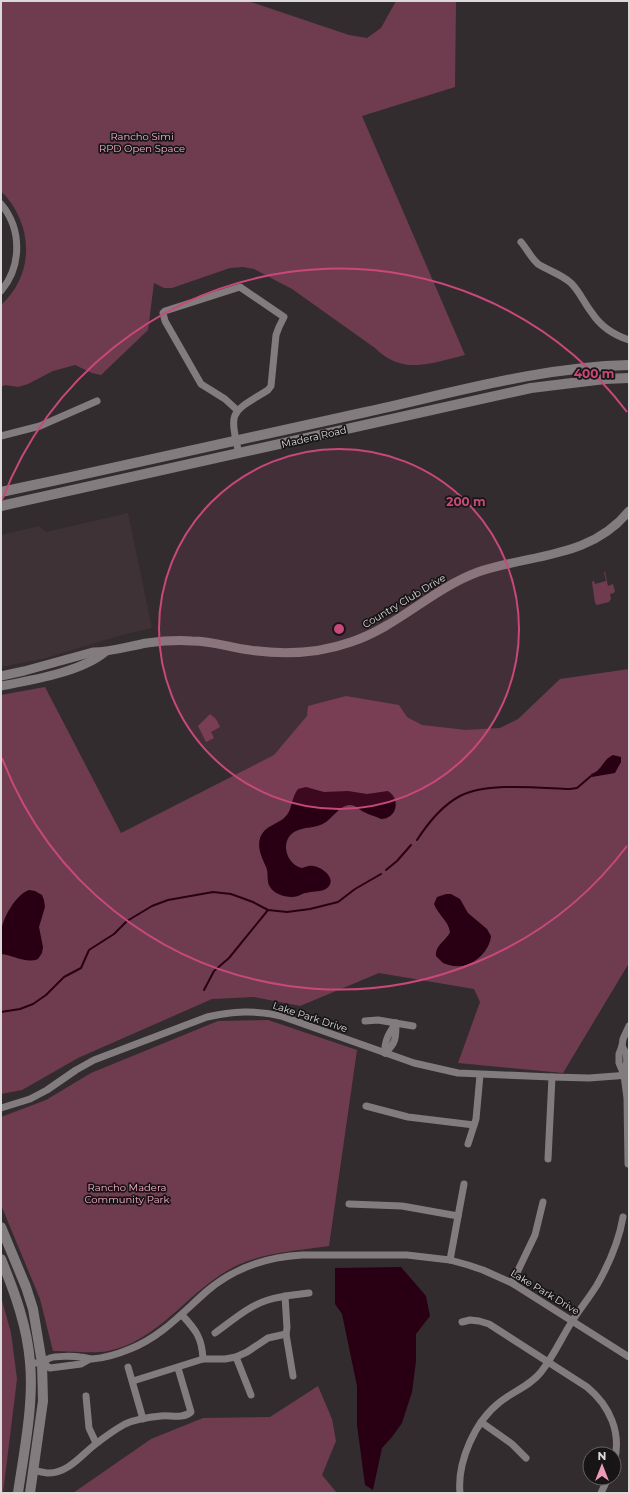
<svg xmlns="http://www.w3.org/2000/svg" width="630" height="1494" font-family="Montserrat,sans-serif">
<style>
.built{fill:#3f3236}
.green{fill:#6f3c4f}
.water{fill:#290013}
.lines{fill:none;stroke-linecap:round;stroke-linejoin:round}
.stream{stroke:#290013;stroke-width:2}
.minor{stroke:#837c7e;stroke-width:7}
.tertiary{stroke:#837c7e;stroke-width:9}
.secondary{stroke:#837c7e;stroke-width:10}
.ring{fill:none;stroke:#c8487a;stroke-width:2}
.labels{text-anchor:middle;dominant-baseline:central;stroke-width:3.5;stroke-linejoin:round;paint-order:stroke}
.park-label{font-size:10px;fill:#fab0c9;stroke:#181516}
.street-label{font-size:10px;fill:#dbd8d9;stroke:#181516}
.centre{fill:#c8487a;stroke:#181516;stroke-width:2}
.ring-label{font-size:12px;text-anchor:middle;font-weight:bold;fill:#c8487a;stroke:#181516;stroke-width:3.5;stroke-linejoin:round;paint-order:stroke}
</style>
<rect width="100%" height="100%" fill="#322c2e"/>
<polygon class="built" points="128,513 152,628 122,635 46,658 1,667 1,535 39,526 46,532"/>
<g class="green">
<path d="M1 1H248L349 35 367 38 381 28 396 1H456L455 87 362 116 465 355C431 363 403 376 375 348L292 289 254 269 243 267 230 268 172 288H164L154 283 148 330 101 375 92 373 75 365 53 371 28 384 18 387 5 385 1 387V305C36 273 33 223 1 191Z"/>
<polygon points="604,572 605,572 608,586 613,584 615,591 614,593 610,594 611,599 609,602 597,605 595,603 592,582 594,581 595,584 606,581"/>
<polygon points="629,669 629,963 563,1073 458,1063 480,1002 474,989 379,973 300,1006 254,997 212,999 78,1058 22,1090 1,1094 1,695 45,687 121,833 274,755 307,716 308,706 346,696 399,705 407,717 422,725 466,730 500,728 518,719 560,679"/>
<polygon points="210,714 216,719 220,727 211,732 214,738 206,742 198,726"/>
<path d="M268 1020 357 1050 329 1246C297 1251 262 1252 232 1268 188 1291 159 1341 108 1351 92 1354 69 1351 53 1351L40 1299 1 1205V1117L46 1100 91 1073 218 1021Z"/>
<polygon points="1,1297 11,1333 17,1379 3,1493 1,1493"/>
<polygon points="318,1386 332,1419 336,1441 322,1475 337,1493 73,1493 151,1439 203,1418 270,1417"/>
</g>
<g class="water">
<path d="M613 755 621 757V762L615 773 592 777 591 774C602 771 603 759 613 755Z"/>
<path d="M306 787 324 792 348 791 367 794 388 791C401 799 397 819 381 819 375 816 369 815 364 812 359 810 356 805 350 805 341 805 332 818 326 822 316 829 304 826 294 832 279 842 287 865 302 868 306 867 309 865 313 866 324 867 340 882 324 890 318 892 312 891 306 893 303 893 301 895 298 896 289 899 275 895 270 887 266 881 269 873 266 867 262 858 257 848 260 838 265 825 277 825 285 817 292 811 291 800 296 792L298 789Z"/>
<path d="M29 890 35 891 42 895 44 900 45 907 39 927 43 947 42 953 38 959C26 964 13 955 1 954 1 947 0 939 1 932 2 919 16 894 29 890Z"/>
<path d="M446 894H451L460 899 468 913 487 929 491 936C490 950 475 965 461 966 455 967 448 965 443 963L436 956C435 945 446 941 450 932 448 920 438 915 434 904L437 897Z"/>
<polygon points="401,1267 426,1296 430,1316 416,1334 416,1361 412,1392 402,1423 392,1437 382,1448 373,1490 365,1485 357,1425 357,1386 342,1314 335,1304 335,1268"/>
</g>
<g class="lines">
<g class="stream">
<path d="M417 840C428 823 441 806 460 796 488 782 539 788 570 789L577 788 591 776"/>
<polyline points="386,870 397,861 411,845"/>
<polyline points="204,990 214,971 229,958 268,910"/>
<polyline points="1,1012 20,1009 33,1004 46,995 64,977 81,968 89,950 114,934 127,921 152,906 168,900 213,892 231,894 253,902 268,910 287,912 310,909 338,902 355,889 381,874"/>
</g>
<g class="minor">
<path d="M1 204C22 229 22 266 1 291"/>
<path d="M521 242C527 249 531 258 538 264 549 271 561 274 571 283 580 292 584 303 592 313 601 327 614 335 629 340"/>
<path d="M237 410 225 399 201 384 165 321 163 313 165 311 240 287 284 317 279 327 276 335 271 386 268 390C230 414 229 409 239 454"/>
<polyline points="1,436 40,426 97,401"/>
<polyline points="365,1021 378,1020 413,1026"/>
<path d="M622 1046C629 1056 627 1064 624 1075"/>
<path d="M385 1053C396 1043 396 1038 396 1023"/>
<path d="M385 1053C384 1041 389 1033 396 1023"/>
<polyline points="366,1106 408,1117 474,1125"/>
<path d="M1 1108 30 1099 47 1090 76 1070 94 1060 207 1017C233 1011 255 1010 281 1016L414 1063 458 1073 552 1077 589 1078 629 1075"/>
<polyline points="468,1144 476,1119 480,1075"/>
<polyline points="548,1159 552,1077"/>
<polyline points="628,1164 627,1098 624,1075 619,1063 619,1054 622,1046 623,1039 629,1026"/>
<polyline points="349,1204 402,1206 458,1216"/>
<polyline points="450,1260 464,1184"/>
<polyline points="512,1283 535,1235 543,1202"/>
<polyline points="285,1296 287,1328 286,1334 293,1376"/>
<path d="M182 1315C196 1330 202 1338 203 1359"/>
<path d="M462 1322 470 1320 479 1321 489 1324 587 1387C610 1406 622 1433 614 1463"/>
<path d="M215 1333C232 1321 248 1306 268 1300 281 1296 295 1295 309 1293"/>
<polyline points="236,1357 251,1395"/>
<polyline points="30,1363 42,1363 50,1368 81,1364 90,1359"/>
<path d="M42 1363C44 1362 47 1359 50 1358 55 1356 74 1356 80 1357 84 1357 88 1359 92 1359 105 1358 118 1354 130 1349 161 1337 183 1312 207 1291 234 1268 267 1257 302 1255H407L450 1260 468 1265 483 1270 512 1283 629 1357"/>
<polyline points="128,1367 143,1419"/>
<polyline points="133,1381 203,1359 225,1359 236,1357 247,1352 268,1338 286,1334"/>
<polyline points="86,1396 89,1428 96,1443"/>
<polyline points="481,1422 512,1444 526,1458"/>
<path d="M33 1470C38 1471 44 1473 49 1473 69 1473 83 1453 97 1443 106 1436 116 1429 125 1424 136 1419 150 1417 161 1416 170 1415 183 1419 191 1412L178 1368"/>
<path d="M460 1493C457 1462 475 1421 500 1402 514 1391 530 1386 541 1372 553 1357 561 1339 571 1323 579 1310 589 1298 597 1285 609 1264 619 1241 623 1217"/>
<polyline points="601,1493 608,1478"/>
</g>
<g class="tertiary">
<path d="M1 676 24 671 93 652C112 652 129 646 147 643 162 641 177 640 192 641 210 641 226 646 243 649 278 655 317 654 351 642 397 627 432 589 478 572 530 554 590 559 629 511"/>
<path d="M1 686C32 680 81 672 105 652"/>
</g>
<g class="secondary">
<path d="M1 492C123 466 245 439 366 412 453 393 540 367 629 365"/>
<polyline points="1,506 531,388 605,379 629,378"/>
<polyline points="1,1227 26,1287 33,1309 42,1363 43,1401 30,1493"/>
<path d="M1 1259C15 1293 27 1326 30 1362 34 1403 24 1452 18 1493"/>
</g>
</g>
<circle cx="339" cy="629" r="180" fill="#c8487a" fill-opacity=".12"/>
<g class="ring">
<circle cx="339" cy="629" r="180"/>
<path d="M627 846A361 361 0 0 1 2 758M2 500A361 361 0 0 1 627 412"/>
</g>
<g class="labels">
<g class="park-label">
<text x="142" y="136">Rancho Simi<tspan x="142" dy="12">RPD Open Space</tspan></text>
<text x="127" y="1187">Rancho Madera<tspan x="127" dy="12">Community Park</tspan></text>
</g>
<g class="street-label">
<text transform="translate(314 437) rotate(-13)">Madera Road</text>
<text transform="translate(404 601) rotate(-31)">Country Club Drive</text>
<text transform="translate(310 1017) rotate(18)">Lake Park Drive</text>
<text transform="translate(545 1292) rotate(31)">Lake Park Drive</text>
</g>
</g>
<circle cx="339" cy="629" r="6" class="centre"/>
<g class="ring-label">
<text x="594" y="378">400 m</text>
<text x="466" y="506">200 m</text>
</g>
<rect width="630" height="1494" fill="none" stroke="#dbd8d9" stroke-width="4"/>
<g transform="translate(602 1466)"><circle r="19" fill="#181516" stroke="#666364"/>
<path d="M0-3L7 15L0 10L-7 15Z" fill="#ef9ab8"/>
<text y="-6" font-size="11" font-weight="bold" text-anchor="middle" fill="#dbd8d9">N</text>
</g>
</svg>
